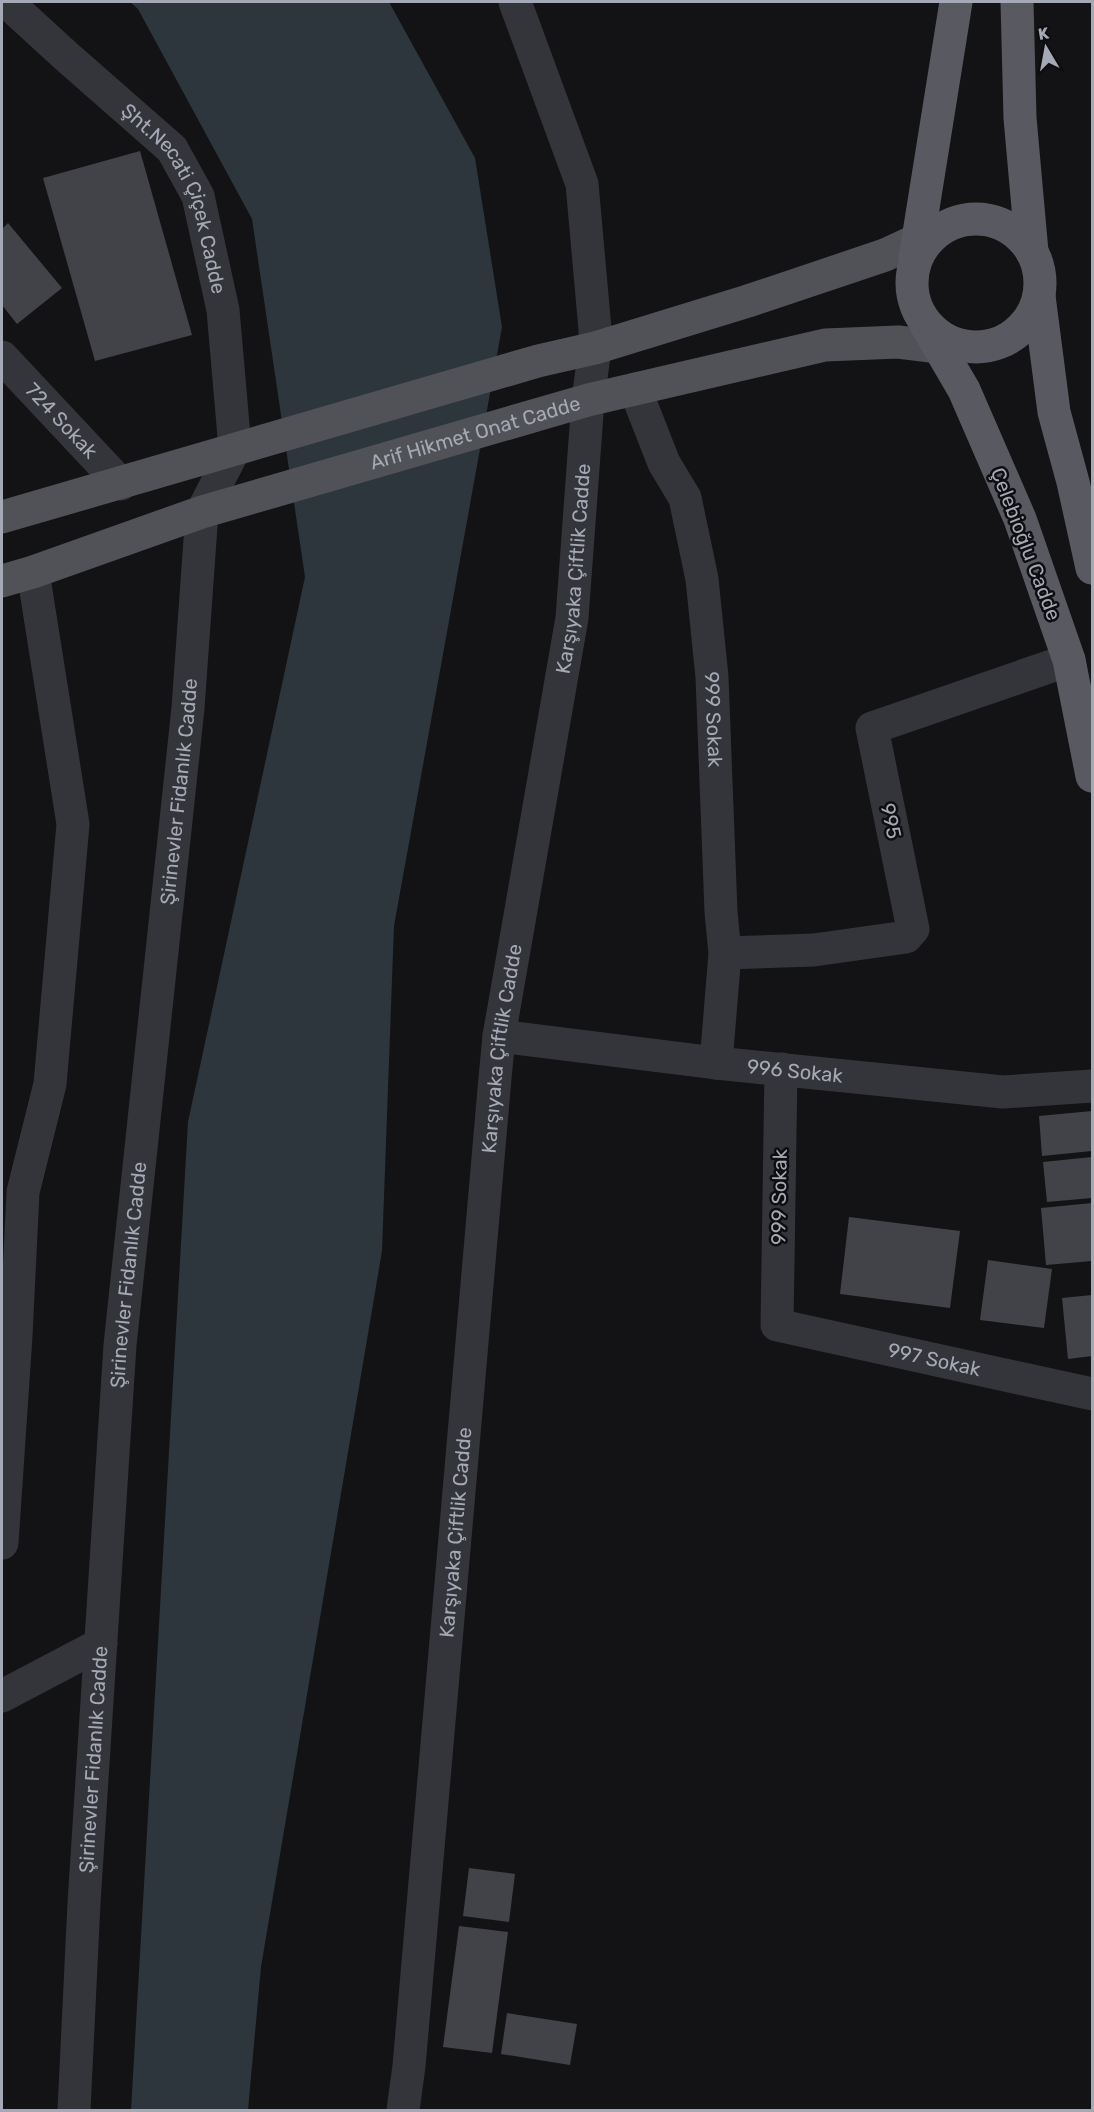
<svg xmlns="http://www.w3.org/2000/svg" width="1094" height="2112" font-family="Rubik,sans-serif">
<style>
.water{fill:#2d353d}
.building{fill:#424348}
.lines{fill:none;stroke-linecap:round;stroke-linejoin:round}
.minor{stroke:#34353a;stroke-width:33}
.tertiary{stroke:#34353a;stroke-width:33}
.primary{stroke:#515258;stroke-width:33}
.trunk{stroke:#595a61;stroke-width:33}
.labels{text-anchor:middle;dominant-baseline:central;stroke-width:5;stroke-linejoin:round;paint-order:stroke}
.street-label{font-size:20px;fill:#a5a9b5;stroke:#0e0e10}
</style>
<rect width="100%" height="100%" fill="#131315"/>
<polygon class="water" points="130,2 389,2 475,158 502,327 394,926 382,1251 261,1967 248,2110 131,2110 188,1122 305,577 252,219 138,9"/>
<g class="building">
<polygon points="140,151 192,335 95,361 43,178"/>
<polygon points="8,223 62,288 17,324 2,305 2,229"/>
<polygon points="1092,1111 1092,1151 1042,1156 1039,1116"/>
<polygon points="1092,1157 1092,1198 1047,1202 1043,1162"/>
<polygon points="1092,1203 1092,1261 1046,1265 1041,1208"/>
<polygon points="849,1217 960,1231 950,1308 840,1294"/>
<polygon points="988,1260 1052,1269 1044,1328 980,1320"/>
<polygon points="1092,1295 1092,1356 1068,1359 1062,1298"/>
<polygon points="469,1868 515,1874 509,1922 463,1916"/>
<polygon points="459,1926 508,1932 492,2053 443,2047"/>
<polygon points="507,2013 577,2024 570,2065 501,2054"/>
</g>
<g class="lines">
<g class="minor">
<path id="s1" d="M2 357 121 484"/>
<path id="s2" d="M635 389 664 463 685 498 702 579 712 677 721 912 725 953 716 1063"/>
<polyline points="725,953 814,950 906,937 913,929 872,728 1069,660"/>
<path id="s3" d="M499 1036 716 1063 1003 1092 1092 1086"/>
<path id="s4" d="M781 1069 777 1325 1092 1394"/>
<polyline points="2,1543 16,1336 23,1192 50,1084 73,824 33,572"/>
<polyline points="2,1696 101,1644"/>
<path id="s5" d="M74 2110 84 1903 120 1345 188 708 202 512 235 448"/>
<path id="s6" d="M403 2110 409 2066 495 1078 499 1036 572 618 588 400 595 348V329L582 184 515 2"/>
</g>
<path class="tertiary" id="s7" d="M7 2 66 56 172 149 198 196 223 310 235 448"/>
<g class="primary">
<polyline points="2,517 538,361 595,348 748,301 885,255 941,229"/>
<path id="s8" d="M2 581 33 572 202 512 588 400 825 345 898 342 939 347 962 346"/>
</g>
<g class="trunk">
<polyline points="1017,2 1020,118 1032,252"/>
<circle cx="976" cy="283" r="64"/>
<polyline points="915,258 956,2"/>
<polyline points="1039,296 1054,412 1073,482 1092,568"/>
<polyline points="926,325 964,390 1020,519 1069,660 1092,776"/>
</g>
</g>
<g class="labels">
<g class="street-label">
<text stroke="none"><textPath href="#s7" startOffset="266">Şht.Necati Çiçek Cadde</textPath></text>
<text stroke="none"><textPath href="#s1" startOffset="87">724 Sokak</textPath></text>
<text stroke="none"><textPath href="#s8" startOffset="496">Arif Hikmet Onat Cadde</textPath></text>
<text transform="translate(1026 544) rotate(69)">Çelebioğlu Cadde</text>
<text stroke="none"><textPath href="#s6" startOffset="1552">Karşıyaka Çiftlik Cadde</textPath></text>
<text stroke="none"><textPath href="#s2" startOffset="344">999 Sokak</textPath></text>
<text stroke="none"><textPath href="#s5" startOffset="1323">Şirinevler Fidanlık Cadde</textPath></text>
<text transform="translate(891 821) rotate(78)">995</text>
<text stroke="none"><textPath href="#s6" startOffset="1066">Karşıyaka Çiftlik Cadde</textPath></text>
<text stroke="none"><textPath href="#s3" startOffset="298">996 Sokak</textPath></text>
<text transform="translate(779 1197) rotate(-89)">999 Sokak</text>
<text stroke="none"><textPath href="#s5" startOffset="837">Şirinevler Fidanlık Cadde</textPath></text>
<text stroke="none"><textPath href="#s4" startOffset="417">997 Sokak</textPath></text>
<text stroke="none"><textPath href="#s6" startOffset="580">Karşıyaka Çiftlik Cadde</textPath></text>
<text stroke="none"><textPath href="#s5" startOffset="351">Şirinevler Fidanlık Cadde</textPath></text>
</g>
</g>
<rect width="1094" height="2112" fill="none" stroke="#a5a9b5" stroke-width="6"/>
<g transform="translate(1046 48) rotate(350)" stroke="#0e0e10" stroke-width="4.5" paint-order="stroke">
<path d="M0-4.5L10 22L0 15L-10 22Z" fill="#a5a9b5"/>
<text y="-9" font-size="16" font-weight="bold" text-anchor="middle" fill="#a5a9b5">K</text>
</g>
</svg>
